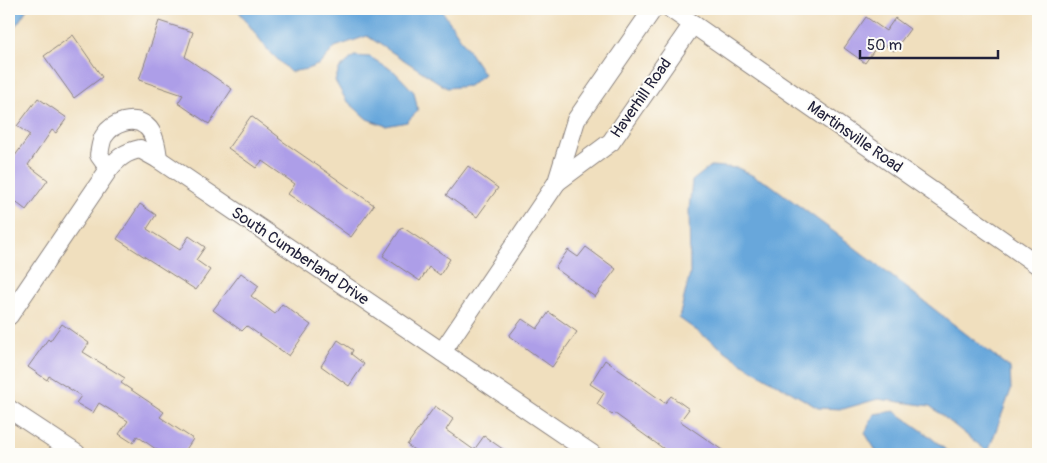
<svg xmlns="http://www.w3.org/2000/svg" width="1047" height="463" font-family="Pangolin,sans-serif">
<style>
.water{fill:#68a7db;stroke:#45648b}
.building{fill:#ad9ee8}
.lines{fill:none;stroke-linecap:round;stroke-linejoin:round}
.street-casing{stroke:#89807c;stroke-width:20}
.street{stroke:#fff;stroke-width:18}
.labels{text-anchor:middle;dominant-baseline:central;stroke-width:4;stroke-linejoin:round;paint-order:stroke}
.street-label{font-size:16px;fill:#22223b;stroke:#fdfcf7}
</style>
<rect width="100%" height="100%" fill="#fdfcf7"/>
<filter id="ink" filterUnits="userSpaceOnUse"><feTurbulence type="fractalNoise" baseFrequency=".02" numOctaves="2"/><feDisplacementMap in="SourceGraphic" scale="10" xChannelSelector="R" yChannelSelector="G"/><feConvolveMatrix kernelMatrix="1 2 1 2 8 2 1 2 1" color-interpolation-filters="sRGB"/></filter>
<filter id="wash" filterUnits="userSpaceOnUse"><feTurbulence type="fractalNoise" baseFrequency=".0096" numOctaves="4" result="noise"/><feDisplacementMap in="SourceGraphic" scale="20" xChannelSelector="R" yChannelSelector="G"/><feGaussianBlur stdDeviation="1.12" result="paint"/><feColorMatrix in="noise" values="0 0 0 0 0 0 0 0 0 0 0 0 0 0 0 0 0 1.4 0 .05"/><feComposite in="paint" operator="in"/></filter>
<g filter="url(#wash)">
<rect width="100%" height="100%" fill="#f0dfbe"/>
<g class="water">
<polygon points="9,9 27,9 20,20 9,34"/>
<polygon points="237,9 441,9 484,74 469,86 447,88 367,36 335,47 320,64 307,69 290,72 267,49"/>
<polygon points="354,56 370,57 395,72 414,92 418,111 407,122 386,126 367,119 346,100 335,81 339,69"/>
<polygon points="711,166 738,168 771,185 845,240 1010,368 1011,390 988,452 930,406 878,399 843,409 818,408 746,366 679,318 690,273 689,209 692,181"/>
<polygon points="894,411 924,432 951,454 878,454 865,433 874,414"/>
</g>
<g id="blocks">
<g class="building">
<polygon points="866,17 886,31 895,18 910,29 894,51 880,42 865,63 844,48"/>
<polygon points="159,21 193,32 185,57 232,89 209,124 178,103 183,95 139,80"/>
<polygon points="73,35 102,77 74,98 44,56"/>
<polygon points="38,98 67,118 56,133 52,130 28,165 48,180 26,210 9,197 9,164 30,135 17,126"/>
<polygon points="251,116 279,137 278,138 374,205 351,237 305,204 304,205 288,194 295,184 262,161 256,168 228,148"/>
<polygon points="468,166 498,188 477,217 446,195"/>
<polygon points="140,204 156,215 147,229 180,250 189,236 205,247 196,260 210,270 196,290 117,239"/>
<polygon points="402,227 450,259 440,275 429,267 420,281 383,256"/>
<polygon points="586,247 616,269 595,297 555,268 568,250 578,257"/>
<polygon points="241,273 259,286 251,296 275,314 282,304 311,325 289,356 247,326 242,331 213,310"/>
<polygon points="549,312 577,332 552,367 509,336 522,319 537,329"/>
<polygon points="62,324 89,343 83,352 125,378 121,383 164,412 160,417 193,439 183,454 163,454 137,436 133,443 119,434 128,421 99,403 93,413 76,403 81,396 49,376 47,380 28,367 48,339 50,341"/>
<polygon points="338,340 353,350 351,354 364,364 349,386 321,366"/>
<polygon points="605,360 665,403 671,396 689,409 680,421 728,454 671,454 614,413 612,415 597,404 604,393 590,384"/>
<polygon points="435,406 453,419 446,430 474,450 484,436 510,454 420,454 407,445"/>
</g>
</g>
</g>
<g filter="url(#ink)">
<use href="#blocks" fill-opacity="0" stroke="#89807c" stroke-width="1"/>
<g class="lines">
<defs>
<g id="street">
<polyline points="671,9 1038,265"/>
<path d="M109 169 99 155C100 150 101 140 104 136 112 123 134 115 146 126 155 133 157 149 158 159"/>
<polyline points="557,182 611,142 693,24"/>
<path d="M9 316 109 169C119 157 126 152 140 149L158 159 592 454"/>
<polyline points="442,352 557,182 576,120 653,9"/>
<polyline points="9,409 77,454"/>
</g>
</defs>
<use href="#street" class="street-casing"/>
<use href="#street" class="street"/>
</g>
</g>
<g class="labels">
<g class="street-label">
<text transform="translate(641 98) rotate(-55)">Haverhill Road</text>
<text transform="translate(855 137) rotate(35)">Martinsville Road</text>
<text transform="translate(300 256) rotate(34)">South Cumberland Drive</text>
</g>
</g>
<rect width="1047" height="463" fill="none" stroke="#fdfcf7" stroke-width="30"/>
<path d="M860 50v8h138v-8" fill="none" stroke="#22223b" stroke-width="2.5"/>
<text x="867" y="50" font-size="15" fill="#22223b" stroke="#fdfcf7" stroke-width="4" paint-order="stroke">50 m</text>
</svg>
